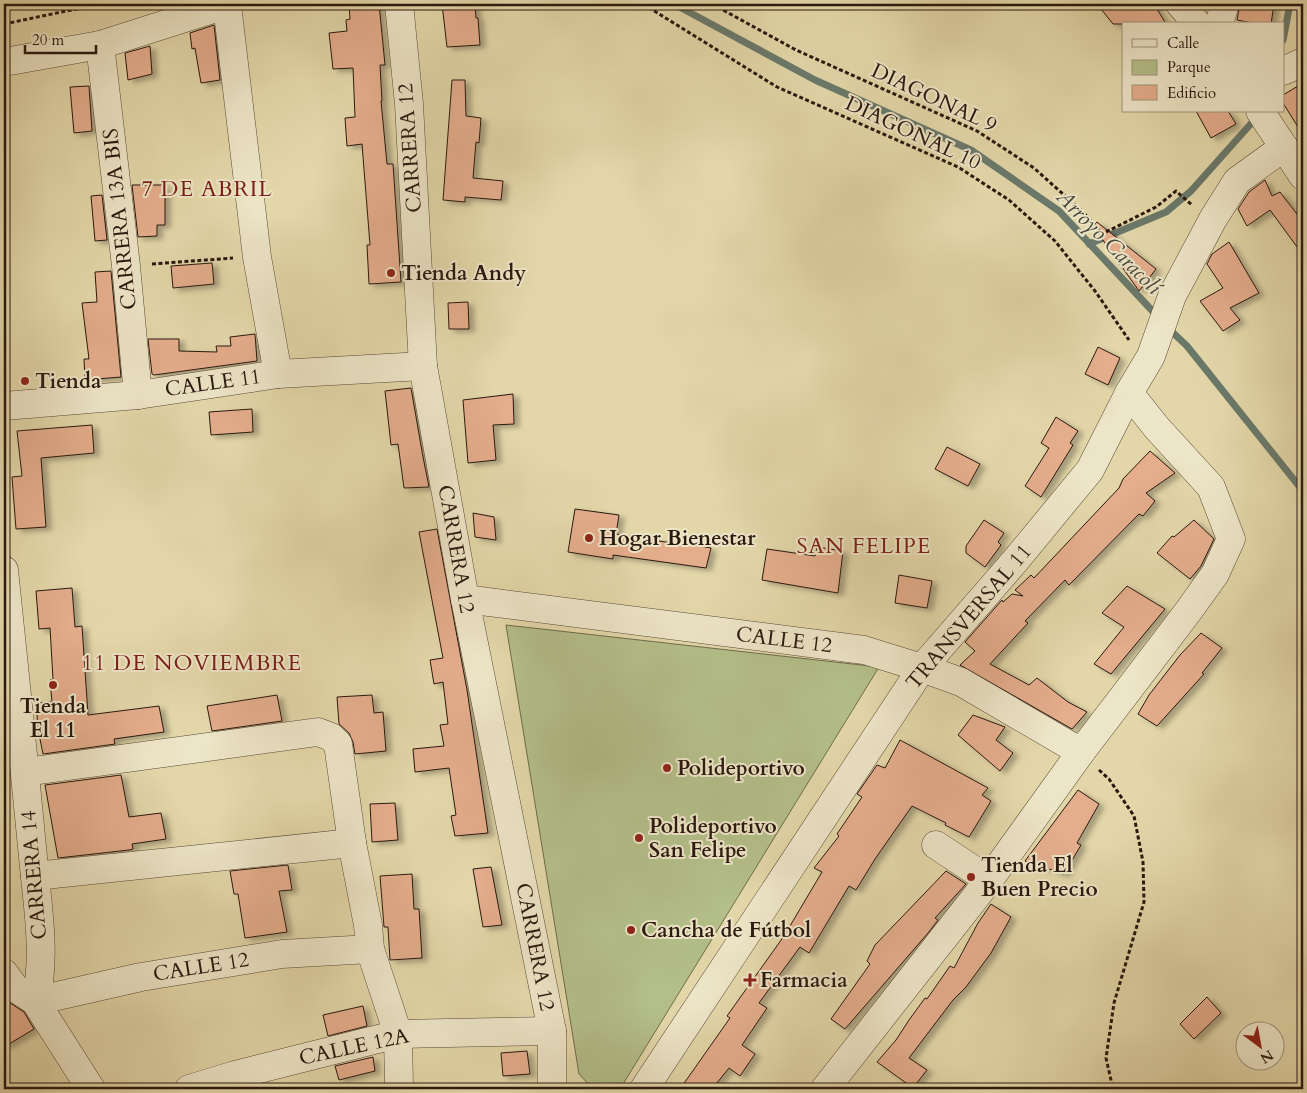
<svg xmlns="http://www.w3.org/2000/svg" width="1307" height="1093" font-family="Cardo,serif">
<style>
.green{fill:#b3be89;stroke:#6e6b4c}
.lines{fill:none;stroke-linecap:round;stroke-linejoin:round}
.stream{stroke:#6a796b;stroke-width:7}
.building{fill:#e4ad8c;stroke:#2a180f;filter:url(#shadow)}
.minor-casing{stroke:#584836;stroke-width:29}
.path{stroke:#2a180f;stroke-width:3;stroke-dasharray:4 2.5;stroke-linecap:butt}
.minor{stroke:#ede5c7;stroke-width:28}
.poi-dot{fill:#8f2418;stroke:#ede5c7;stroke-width:2}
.labels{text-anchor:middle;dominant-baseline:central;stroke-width:4;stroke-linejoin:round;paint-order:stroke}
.street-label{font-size:21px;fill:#2a180f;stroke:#ede5c7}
.poi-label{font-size:21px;font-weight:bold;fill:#2a180f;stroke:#ede5c7;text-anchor:start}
.neighbourhood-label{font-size:22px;letter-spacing:1px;fill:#7a1f14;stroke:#ede5c7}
.water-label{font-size:22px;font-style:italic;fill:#4a493d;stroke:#ede5c7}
</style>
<defs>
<filter id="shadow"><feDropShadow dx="5.5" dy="3" stdDeviation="2.5" flood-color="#0004"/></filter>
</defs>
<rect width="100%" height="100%" fill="#e3d7a9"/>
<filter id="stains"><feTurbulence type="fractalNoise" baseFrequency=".004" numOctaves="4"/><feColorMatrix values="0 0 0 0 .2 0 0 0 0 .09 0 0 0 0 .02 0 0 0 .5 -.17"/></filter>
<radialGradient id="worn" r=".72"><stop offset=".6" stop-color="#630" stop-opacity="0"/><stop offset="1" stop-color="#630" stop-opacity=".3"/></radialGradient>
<polygon class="green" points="506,625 879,667 620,1089 593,1089 579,1074"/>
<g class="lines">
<g class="stream">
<polyline points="674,4 815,80 971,150 1059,211 1159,318"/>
<polyline points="1283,40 1290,4"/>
<polyline points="1089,244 1166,212 1191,191 1256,118"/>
<polyline points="1168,328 1187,346 1303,491"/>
</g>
</g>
<g class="building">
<polygon points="349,4 379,4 385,65 380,65 382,101 381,101 387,164 393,164 401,282 369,284 367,245 370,245 362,144 347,146 345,118 355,117 353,68 333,69 329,33 347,31 346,20 350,19"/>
<polygon points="442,4 475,4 476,18 478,18 480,45 447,47"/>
<polygon points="1097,4 1154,4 1166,24 1113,24"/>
<polygon points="1240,4 1274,4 1271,24 1258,24 1237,20"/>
<polygon points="214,25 220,80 201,83 195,48 192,49 190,33"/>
<polygon points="150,46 152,74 128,80 125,53"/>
<polygon points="452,80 465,80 466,116 481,118 479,143 476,142 473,178 503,181 501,200 465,197 465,202 443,200"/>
<polygon points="1303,83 1303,135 1283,103 1283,95"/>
<polygon points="89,86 92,131 74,133 70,87"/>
<polygon points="1196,111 1228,111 1236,124 1211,138"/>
<polygon points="1265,180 1272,196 1280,192 1303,222 1303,255 1270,210 1247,226 1238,209 1249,192"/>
<polygon points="132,185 165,185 165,225 157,225 157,236 138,237"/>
<polygon points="102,195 107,240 95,241 91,196"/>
<polygon points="1097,222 1156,269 1139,291 1093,226"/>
<polygon points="1229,242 1259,293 1230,308 1240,320 1223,331 1200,301 1223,288 1207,264 1212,254"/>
<polygon points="212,263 214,284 173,288 171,266"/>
<polygon points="111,271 121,377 85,380 84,359 89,359 82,303 97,302 95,272"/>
<polygon points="468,302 469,329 449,329 448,303"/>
<polygon points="255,334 257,361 154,375 152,374 148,339 179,339 179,351 217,352 216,346 231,346 230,337"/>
<polygon points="1098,347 1120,358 1108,385 1085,374"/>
<polygon points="411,388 423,457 429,487 404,488 398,444 391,445 385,391"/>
<polygon points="513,394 514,424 493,425 496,460 468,463 463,400"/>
<polygon points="252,409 253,432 211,435 209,412"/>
<polygon points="1056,417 1078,431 1070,443 1073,445 1041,497 1025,486 1049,448 1041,443"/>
<polygon points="92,425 94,453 41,458 46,527 16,529 12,477 22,476 17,431"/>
<polygon points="947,447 980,464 968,486 935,469"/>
<polygon points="1150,451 1175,473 1146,493 1155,501 1143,516 1139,514 1069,585 1065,580 1025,621 1028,623 990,664 1029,685 1037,678 1068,702 1087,712 1072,729 960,665 975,651 965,642 1002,600 1003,602 1012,594 1023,596 1015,590 1031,575 1034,578 1119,488 1123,479"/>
<polygon points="575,509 619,515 616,534 678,544 678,542 711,548 706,568 613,555 613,559 568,552"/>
<polygon points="473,513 494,517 496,540 475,537"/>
<polygon points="984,520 1004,533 998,542 1001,545 985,567 966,553 966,546"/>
<polygon points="1194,520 1214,539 1201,566 1190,579 1157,553 1172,536 1174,537"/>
<polygon points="437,529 467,690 488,833 455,836 451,816 456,815 449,768 415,772 413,749 444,746 440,725 448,724 443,682 434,684 430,660 443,658 419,532"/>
<polygon points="817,547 843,551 838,593 762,580 767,549 815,556"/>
<polygon points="899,575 932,581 927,608 895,603"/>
<polygon points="1127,586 1165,609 1111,674 1094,664 1124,627 1102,613"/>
<polygon points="72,588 75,627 82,626 88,715 159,706 164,732 114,739 115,744 43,754 38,729 36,703 52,702 50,680 53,679 50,628 39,629 36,591"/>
<polygon points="1201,633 1222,648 1202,673 1204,674 1157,726 1138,714 1149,695 1180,655"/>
<polygon points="277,695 282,721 212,731 207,706"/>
<polygon points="372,695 374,713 383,712 386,751 355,754 353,742 349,733 339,724 337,697"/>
<polygon points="973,715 1005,727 996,740 1013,753 1000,771 958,735"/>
<polygon points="900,740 988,788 982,795 991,801 969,837 945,825 946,823 912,806 875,859 856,890 849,886 809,953 800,947 759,1003 767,1008 742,1045 755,1054 740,1076 729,1068 712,1089 680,1089 730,1018 727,1016 784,936 822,872 814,868 839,836 837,834 862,797 857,794 877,765 885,768"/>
<polygon points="121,775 129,817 161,813 166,839 132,844 133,849 129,850 58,858 45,785"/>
<polygon points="1078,790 1099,804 1077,843 1081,845 1064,874 1025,861"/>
<polygon points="395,803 398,840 372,842 370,804"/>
<polygon points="288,865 292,890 279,891 287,932 245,938 238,894 234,894 230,871"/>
<polygon points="491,867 502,925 483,927 473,869"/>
<polygon points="946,871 966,884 935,918 938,920 928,933 845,1029 831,1019 870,964 867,961 875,945"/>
<polygon points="412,874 414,909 419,909 422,958 390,960 388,927 384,927 380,876"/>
<polygon points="991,904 1011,917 991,953 966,987 953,1000 909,1058 927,1070 913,1088 877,1062 896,1040 909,1020 925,998 927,999 950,966 954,968 978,923"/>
<polygon points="1207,997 1221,1013 1194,1039 1180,1024"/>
<polygon points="4,999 24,1012 34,1029 4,1047"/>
<polygon points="363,1006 367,1026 328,1036 323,1015"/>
<polygon points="527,1051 530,1074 503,1076 501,1053"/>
<polygon points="373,1057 375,1071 339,1080 335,1066"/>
</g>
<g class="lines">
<defs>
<g id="minor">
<polyline points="399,4 409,104 423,366 465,599 552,1031 552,1089"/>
<polyline points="1180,4 1197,24"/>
<polyline points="227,5 257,257 278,374"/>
<polyline points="1219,24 1225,4"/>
<polyline points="100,45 126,266 138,395"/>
<polyline points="4,62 100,45 229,4"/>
<polyline points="1283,71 1303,62"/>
<polyline points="1260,111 1303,176"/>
<polyline points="4,406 138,395 278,374 423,366"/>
<path d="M4 570C14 666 24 761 33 857 37 901 47 960 35 1001L141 977 282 954 370 949"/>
<polyline points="465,599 864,650 922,668 961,682 1081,752"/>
<polyline points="25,772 318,732 331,737 338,744 352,843 368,925 370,949 398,1034 399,1089"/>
<polyline points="936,845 989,880"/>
<polyline points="35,876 352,843"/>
<polyline points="4,973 15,988 35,1001 91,1089"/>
<polyline points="189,1089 235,1075 398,1034 552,1031"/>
<polyline points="644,1089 922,668 1015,561 1090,470 1129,393 1151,356 1172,296 1213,219 1237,181 1284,147"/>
<polyline points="825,1089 989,880 1081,752 1187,613 1215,574 1231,539 1211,487 1157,428 1129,393"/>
</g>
</defs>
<use href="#minor" class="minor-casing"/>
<g class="path">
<polyline points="643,4 777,87 958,167 1009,200 1055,241 1095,291 1129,340"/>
<polyline points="712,4 796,50 977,131 1034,168 1084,213 1102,234 1156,207 1176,191 1192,205"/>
<polyline points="4,24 100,4"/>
<polyline points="152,264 233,258"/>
<polyline points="1099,770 1109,779 1134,816 1143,862 1144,902 1114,1003 1106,1058 1113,1089"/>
</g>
<use href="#minor" class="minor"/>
</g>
<g class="poi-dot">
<circle cx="391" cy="273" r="5"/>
<circle cx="25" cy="381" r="5"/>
<circle cx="589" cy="538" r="5"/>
<circle cx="53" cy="685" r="5"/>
<circle cx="667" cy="768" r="5"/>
<circle cx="639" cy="838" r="5"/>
<circle cx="971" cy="877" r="5"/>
<circle cx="631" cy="930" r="5"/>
<path d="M747.5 972.5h5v5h5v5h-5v5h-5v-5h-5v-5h5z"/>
</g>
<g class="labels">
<g class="street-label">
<text transform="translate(934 98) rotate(25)">DIAGONAL 9</text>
<text transform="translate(913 133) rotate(25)">DIAGONAL 10</text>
<text transform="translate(410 148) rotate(-94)">CARRERA 12</text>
<text transform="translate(120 219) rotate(-96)">CARRERA 13A BIS</text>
<text transform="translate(213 383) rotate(-8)">CALLE 11</text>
<text transform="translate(456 549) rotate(80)">CARRERA 12</text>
<text transform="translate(969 617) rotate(-50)">TRANSVERSAL 11</text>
<text transform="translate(784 640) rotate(7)">CALLE 12</text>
<text transform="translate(34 875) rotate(-95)">CARRERA 14</text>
<text transform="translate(535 947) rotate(79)">CARRERA 12</text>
<text transform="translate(201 967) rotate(-9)">CALLE 12</text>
<text transform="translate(354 1047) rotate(-12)">CALLE 12A</text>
</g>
<g class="poi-label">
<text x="401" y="273">Tienda Andy</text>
<text x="35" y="381">Tienda</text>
<text x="599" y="538">Hogar Bienestar</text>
<text x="53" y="706" text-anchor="middle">Tienda<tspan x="53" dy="24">El 11</tspan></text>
<text x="677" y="768">Polideportivo</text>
<text x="649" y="826">Polideportivo<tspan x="649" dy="24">San Felipe</tspan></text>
<text x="981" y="865">Tienda El<tspan x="981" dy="24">Buen Precio</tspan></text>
<text x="641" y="930">Cancha de Fútbol</text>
<text x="760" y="980">Farmacia</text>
</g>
<g class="neighbourhood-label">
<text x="207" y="189">7 DE ABRIL</text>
<text x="864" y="546">SAN FELIPE</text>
<text x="192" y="663">11 DE NOVIEMBRE</text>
</g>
<g class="water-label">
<text transform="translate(1109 242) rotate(45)">Arroyo Caracolí</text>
</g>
</g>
<rect width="1307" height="1093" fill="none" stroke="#e3d7a9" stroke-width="20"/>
<rect x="5" y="5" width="1297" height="1083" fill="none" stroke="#2a180f" stroke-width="2.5"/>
<rect x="10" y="10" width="1287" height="1073" fill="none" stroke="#2a180f"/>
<rect x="1122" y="22" width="162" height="90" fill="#ede5c7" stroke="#9f937d"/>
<rect x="1132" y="39" width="25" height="8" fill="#ede5c7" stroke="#9f937d"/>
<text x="1167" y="48" font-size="15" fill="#2a180f">Calle</text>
<rect x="1132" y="60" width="25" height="15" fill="#b3be89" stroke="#9f937d"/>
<text x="1167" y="72" font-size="15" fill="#2a180f">Parque</text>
<rect x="1132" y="85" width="25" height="15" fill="#e4ad8c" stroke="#9f937d"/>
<text x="1167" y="98" font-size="15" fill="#2a180f">Edificio</text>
<g transform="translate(1260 1046) rotate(148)"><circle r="24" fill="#ede5c7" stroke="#9f937d"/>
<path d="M0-4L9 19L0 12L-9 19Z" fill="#8f2418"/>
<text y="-8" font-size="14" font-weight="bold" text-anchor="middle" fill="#2a180f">N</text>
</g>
<path d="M25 45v8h71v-8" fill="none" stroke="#2a180f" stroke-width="2.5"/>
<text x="32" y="45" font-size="15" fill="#2a180f" stroke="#ede5c7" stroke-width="4" paint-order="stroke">20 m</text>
<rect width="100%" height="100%" filter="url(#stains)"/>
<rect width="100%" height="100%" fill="url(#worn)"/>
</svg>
